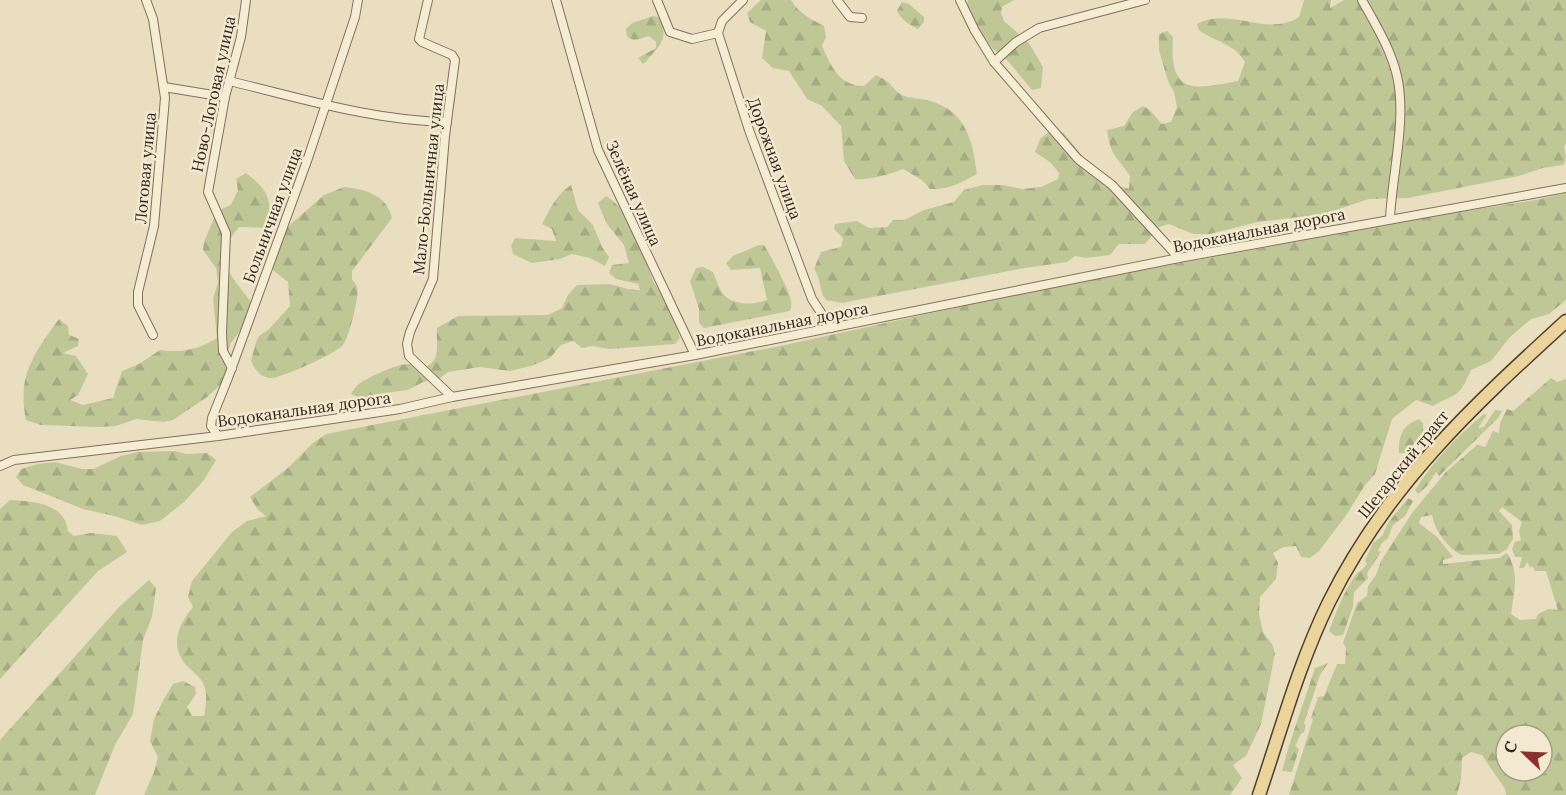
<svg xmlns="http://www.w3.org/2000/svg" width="1566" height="795" font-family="Lora,serif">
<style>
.forest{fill:url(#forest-firs);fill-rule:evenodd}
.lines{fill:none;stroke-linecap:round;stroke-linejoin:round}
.street-casing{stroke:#82705a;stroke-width:10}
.primary-casing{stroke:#503e2e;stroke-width:15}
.street{stroke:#f5ecd4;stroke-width:8}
.primary{stroke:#ebd39c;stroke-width:12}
.labels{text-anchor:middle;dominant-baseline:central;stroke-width:5;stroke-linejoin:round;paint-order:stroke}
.street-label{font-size:16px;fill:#33281d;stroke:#f2e9d0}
</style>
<defs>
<pattern id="forest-firs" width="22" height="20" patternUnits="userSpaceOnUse" patternTransform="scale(1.5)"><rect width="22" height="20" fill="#c0c797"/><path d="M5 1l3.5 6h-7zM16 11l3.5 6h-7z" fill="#a5ab82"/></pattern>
</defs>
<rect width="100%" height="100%" fill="#eadec1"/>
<g class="forest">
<path d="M761 0H791C798 13 811 19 824 26L826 37 822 46C831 66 839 86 864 86L876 75C880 77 885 80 888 82 893 87 896 92 902 95 911 99 921 98 930 101 966 111 973 141 977 174 960 183 949 190 930 189L922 180 903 169C892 174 866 181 855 179L844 161 841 126 822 106 807 99 789 71 773 68 762 58 766 31 750 22 747 13Z"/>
<polygon points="968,0 1014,0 1002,7 1001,13 1004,21 1029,43 1043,67 1041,88 1032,90 1008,61 992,48 966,11"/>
<path d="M1304 0H1331L1330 8 1344 0H1566V144L1564 146 1566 158 1564 165 1543 168 1519 176 1408 198 1369 199 1324 214 1258 222 1210 234H1193L1169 224 1159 227 1145 244H1119L1110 255 1086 258 1075 256 1067 262 1025 268 842 303 826 300C818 291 822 279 814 269L821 252 841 247 843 238 834 229 835 224 857 221 869 228 887 227 893 220H904L924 210 954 202 964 190 983 185H1002L1023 189 1041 187 1058 179 1059 173 1051 163 1035 152 1040 139 1050 131 1064 133 1092 169 1108 177 1115 185 1129 189 1130 176C1116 155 1111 157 1107 130L1124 126 1133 112 1143 106C1152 110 1155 117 1162 124L1171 122 1177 107 1174 92 1168 81 1159 50V34L1167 31 1173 37C1169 95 1192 90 1238 81L1245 62C1234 43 1215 42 1199 30L1197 24C1230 6 1267 38 1299 17Z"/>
<path d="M902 2 909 4 924 17V22L918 29C909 25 902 20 897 11Z"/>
<path d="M653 16 661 18C668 43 659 45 646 62L643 64 638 58 656 48V42L649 36C641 38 634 43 627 36L626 29 632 23Z"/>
<path d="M246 173C268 190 273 199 267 228L239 227C211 261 230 273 251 302L246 322 231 343 225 360 227 379 207 397 173 420 163 422 136 419 116 426 99 427 41 425 26 420C17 374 34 354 59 319L68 326 69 335 79 339 78 346 63 353 76 356 88 374 78 395 70 400 83 405 113 398 122 371 139 364 160 350C182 353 197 350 217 338L213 299 218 282 216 268 203 250 204 242 217 211 231 205 238 190 236 179Z"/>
<path d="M571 185 578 210 593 225 602 247 609 257 605 266 590 258 572 254 560 259 532 263 513 254 511 246 515 238 556 241 552 229 542 224C549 210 558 193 571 185Z"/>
<path d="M344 187C365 189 387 195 392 218L352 271V279C353 281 357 285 357 287 360 295 349 337 343 345 337 353 282 378 271 378 261 378 255 370 251 361L256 342 259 336 269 329 290 306 288 282 269 267V251L291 224 324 195Z"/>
<path d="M1566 193V300L1549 314 1531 319 1510 337 1491 361 1471 370C1458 399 1458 392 1433 406L1416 400 1392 419 1375 474 1365 485 1345 517 1319 551 1310 558 1301 557 1296 546 1284 547 1273 553 1278 563 1276 579 1260 597 1259 614 1263 632 1272 644 1275 653 1272 669 1261 724 1246 756 1233 765 1242 778 1230 795H144L154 772 158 757 150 741 154 719 164 699 173 684 183 681 195 687 196 694 187 707 192 716H204C206 705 208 694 203 683 200 677 192 671 187 666 169 646 178 625 193 607L188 597 192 581 232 532 247 521 266 516 258 510 250 497 289 467 312 444 326 434 780 346 1041 289 1446 214 1536 200Z"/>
<path d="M606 196C633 212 641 251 652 278 655 286 662 294 666 302 672 314 676 326 680 338L675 344 609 349 592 346 582 348 573 341 561 345 550 358 531 366 510 371 480 367 448 372 439 379 423 382 408 390 385 393 362 399 351 394C353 390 356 386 360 383 369 377 398 363 409 364 419 364 427 371 434 360 439 353 436 338 437 328L458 316 548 315 562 308 568 295 577 285 609 284 628 289 640 290 638 284 616 279 609 273 612 265 629 263 624 245 607 224 598 203Z"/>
<path d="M759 245H764C770 255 790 291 791 301 792 302 791 309 790 311L704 328 699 323V309L690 281 696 268 703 267 713 272C716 278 719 290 724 295 735 306 753 305 767 300L760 268 731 270 726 263 733 256Z"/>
<path d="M1551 378 1557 382 1566 379V795H1506L1505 789 1482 755 1471 752 1462 758 1461 779 1457 795H1289L1313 719 1311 718 1318 697 1324 696 1337 664H1345L1346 648 1343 643 1357 603 1367 596 1368 586 1376 575 1381 561 1412 513 1446 472 1477 445 1485 447 1493 431 1499 433 1500 423 1507 409 1513 411ZM1502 507 1522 522 1519 531 1521 540 1515 542 1512 549 1515 557H1522L1519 568H1524L1527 562 1530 567 1532 566 1535 571H1546L1558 610 1548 609 1538 614 1536 619 1520 620 1511 614C1514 592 1520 573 1507 553L1499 558 1443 564V560L1453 557 1437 537 1419 523 1421 517 1432 515C1435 531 1447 547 1461 555L1499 554 1507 549 1513 539 1512 525 1499 511ZM1506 735H1542V771H1506Z"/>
<path d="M1495 410 1502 411 1498 418 1439 476 1436 472 1427 486 1418 494 1415 490C1434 460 1457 436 1484 414L1487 415 1478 428 1484 427Z"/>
<path d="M1419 419 1423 423V434L1406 453H1399C1398 435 1403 425 1419 419Z"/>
<polygon points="175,451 186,454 207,453 216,460 204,480 184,502 160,521 142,525 114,516 83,509 23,485 16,477 21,469 38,464 55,462 82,469 93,469 121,456 138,452"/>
<path d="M1408 498 1413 501 1405 516 1393 525 1388 538 1382 543 1378 551 1381 552 1367 573 1368 578 1354 592 1353 607 1343 635 1335 636 1329 631C1336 612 1343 594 1354 577 1357 572 1363 570 1367 564L1365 561 1373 543 1382 536 1388 523Z"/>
<path d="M10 500C32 501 65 503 68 531L74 536 91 533 117 536 127 552 98 571 0 679V509Z"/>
<polygon points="149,580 156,588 152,617 143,640 133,714 115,745 95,795 0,795 0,740 120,606"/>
<path d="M1328 663 1320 675 1304 723 1306 726 1304 732 1301 734 1295 746 1299 749 1292 772 1282 771C1291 736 1304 702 1315 668Z"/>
</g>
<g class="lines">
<defs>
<g id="street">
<polyline points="146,0 153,19 165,98 154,226 138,292 138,305 153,335"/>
<polyline points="428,0 419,39 422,42 452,55 455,60 445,136 433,279 410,332 407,344 409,356 452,397"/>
<polyline points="556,0 598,150 695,355"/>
<polyline points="657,0 670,32 692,39 718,33"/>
<polyline points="743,0 722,21 718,33 749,130 812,299 831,328"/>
<polyline points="837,0 850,17 862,18"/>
<polyline points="960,0 975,31 994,62 1078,159 1112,185 1179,258"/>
<path d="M1362 0C1375 24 1391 49 1397 76 1407 119 1392 174 1390 219"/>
<polyline points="994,62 1016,42 1039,28 1145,0"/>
<path d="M229 81C301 98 374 121 447 122"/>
<polyline points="164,87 225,97"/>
<polyline points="232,368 223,351 222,333 226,233 208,192 225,97 241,37 246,0"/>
<polyline points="218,436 211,426 212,418 228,378 307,161 355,17 358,0"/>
<polyline points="0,466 14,460 218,436 400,409 452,397 695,355 1179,258 1566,188"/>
</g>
<path id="primary" d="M1259 795C1281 730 1299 663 1329 602 1387 485 1472 407 1566 321"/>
</defs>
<use href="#street" class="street-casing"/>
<use href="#primary" class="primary-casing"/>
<use href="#street" class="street"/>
<use href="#primary" class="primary"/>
</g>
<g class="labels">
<g class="street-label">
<text transform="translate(213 94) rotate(-78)">Ново-Логовая улица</text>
<text transform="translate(775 158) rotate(70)">Дорожная улица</text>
<text transform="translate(145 168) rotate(-85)">Логовая улица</text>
<text transform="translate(428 179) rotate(-84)">Мало-Больничная улица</text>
<text transform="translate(634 193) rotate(66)">Зелёная улица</text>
<text transform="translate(272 215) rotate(-70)">Больничная улица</text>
<text transform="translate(1259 230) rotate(-11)">Водоканальная дорога</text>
<text transform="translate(782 324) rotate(-11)">Водоканальная дорога</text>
<text transform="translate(304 409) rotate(-8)">Водоканальная дорога</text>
<text transform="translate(1403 464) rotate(-51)">Шегарский тракт</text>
</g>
</g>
<g transform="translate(1524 753) rotate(293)"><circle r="28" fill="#f2e9d0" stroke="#a69c88" stroke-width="1.5"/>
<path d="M0-4.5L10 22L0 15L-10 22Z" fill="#8c302f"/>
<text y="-9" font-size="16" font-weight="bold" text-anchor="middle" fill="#33281d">С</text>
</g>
</svg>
